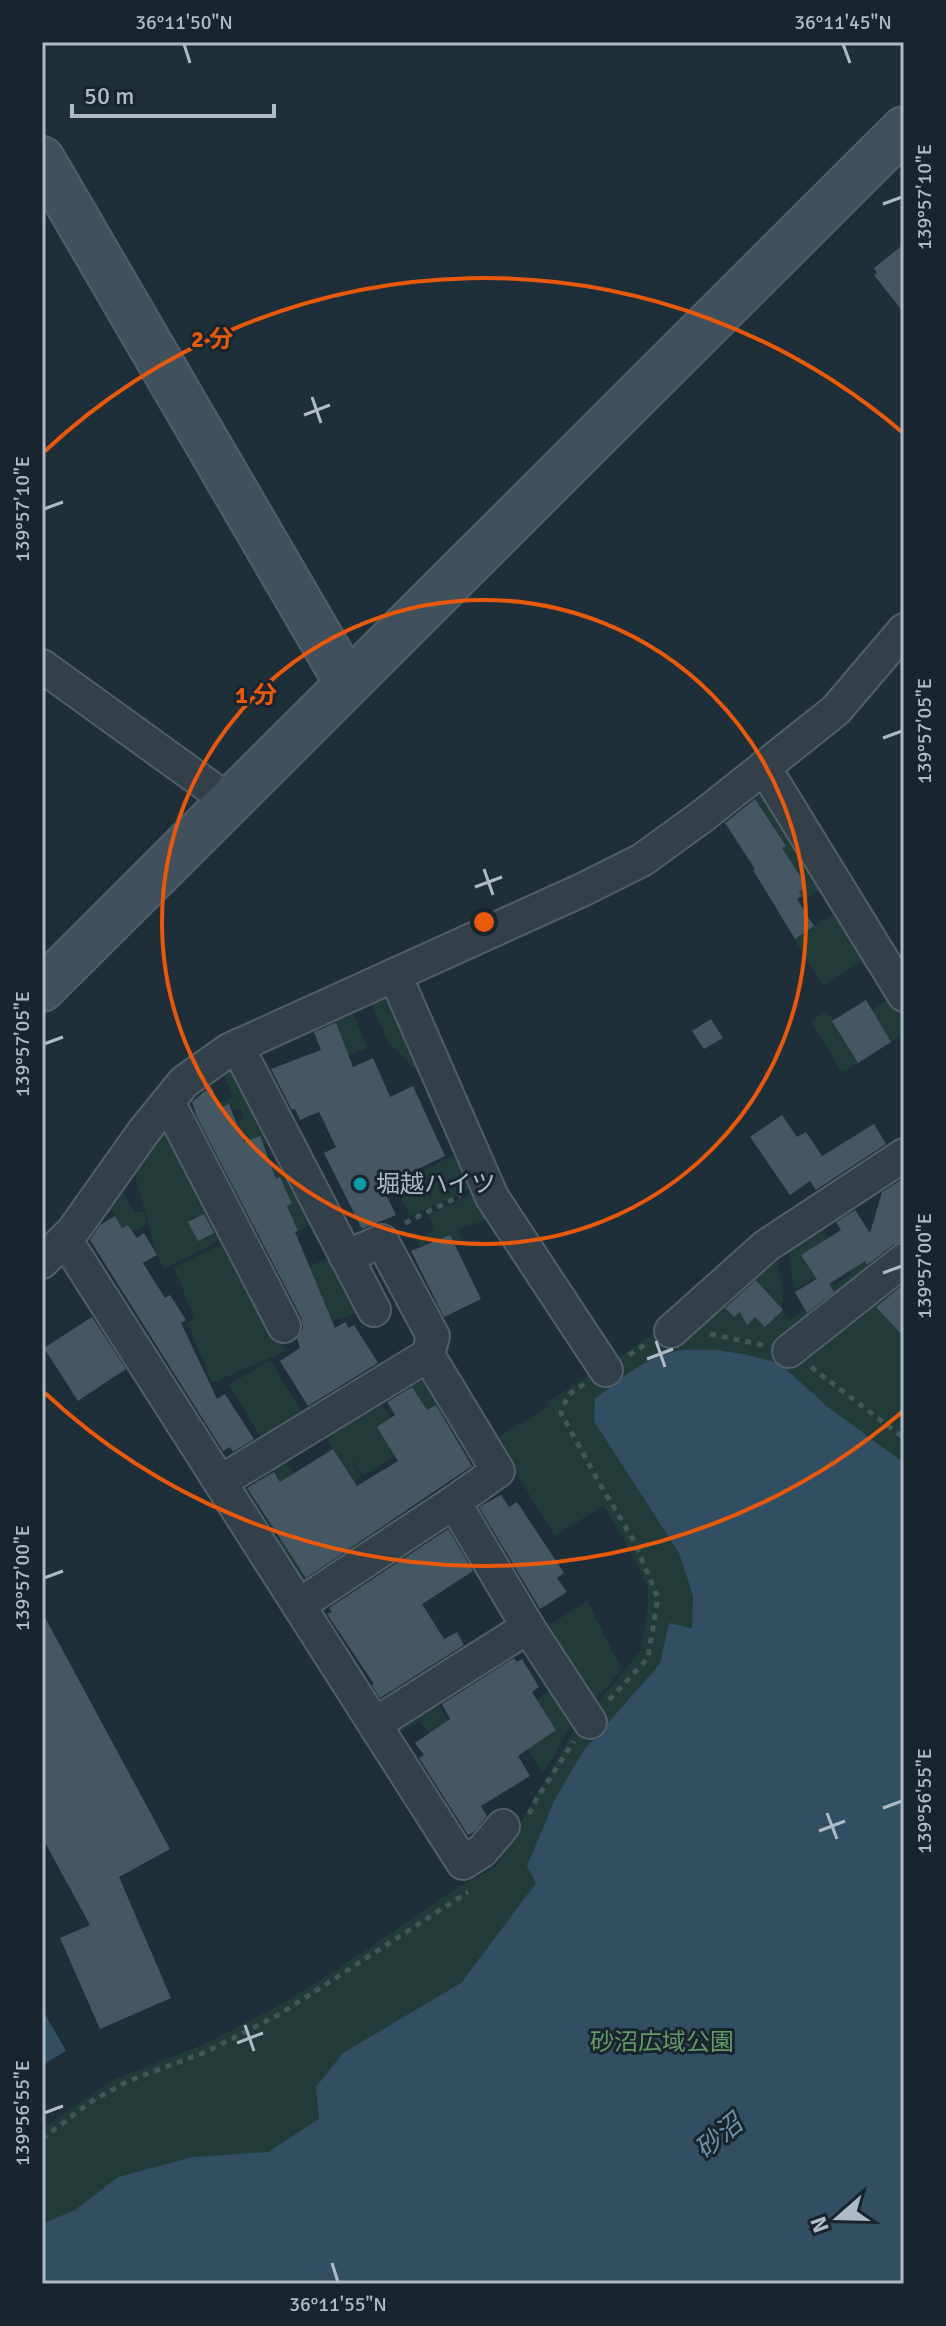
<svg xmlns="http://www.w3.org/2000/svg" width="946" height="2326" font-family="Signika,'Noto Sans JP',sans-serif">
<style>
.green{fill:#213b39}
.water{fill:#324e62}
.building{fill:#455763}
.lines{fill:none;stroke-linecap:round;stroke-linejoin:round}
.street-casing{stroke:#515e67;stroke-width:36}
.secondary-casing{stroke:#515e67;stroke-width:48}
.path{stroke:#3f5756;stroke-width:5;stroke-dasharray:6 6;stroke-linecap:butt}
.street{stroke:#33404a;stroke-width:32}
.secondary{stroke:#41505d;stroke-width:44}
.ticks{fill:none;stroke:#aebbc6;stroke-width:3}
.ring{fill:none;stroke:#e8590c;stroke-width:4}
.culture-dot{fill:#0f9aa8;stroke:#19252e;stroke-width:3}
.labels{text-anchor:middle;dominant-baseline:central;stroke-width:6;stroke-linejoin:round;paint-order:stroke}
.poi-label{font-size:24px;fill:#aebbc6;stroke:#19252e;text-anchor:start}
.park-label{font-size:24px;fill:#649867;stroke:#19252e}
.water-label{font-size:26px;font-style:italic;fill:#6c93ac;stroke:#19252e}
.centre{fill:#e8590c;stroke:#19252e;stroke-width:4}
.ring-label{font-size:24px;text-anchor:middle;font-weight:bold;fill:#e8590c;stroke:#19252e;stroke-width:6;stroke-linejoin:round;paint-order:stroke}
.neatline{fill:none;stroke:#aebbc6;stroke-width:3}
.ticks-label{font-size:20px;text-anchor:middle;fill:#aebbc6}
</style>
<rect width="100%" height="100%" fill="#1f2f3a"/>
<g class="green">
<polygon points="763,785 828,885 804,900 799,892 806,887 782,849 786,845 751,793"/>
<polygon points="842,908 873,954 824,986 794,939"/>
<polygon points="387,993 418,1065 416,1070 389,1044 370,1000"/>
<polygon points="892,997 904,1016 904,1034 891,1042 872,1010"/>
<polygon points="352,1010 367,1048 327,1063 318,1043 327,1039 336,1056 323,1022"/>
<polygon points="827,1011 858,1063 842,1072 811,1021"/>
<polygon points="220,1067 239,1069 274,1140 216,1164 213,1158 245,1145 237,1122 244,1119 240,1108 233,1110 229,1104 197,1117 195,1114 234,1098"/>
<polygon points="165,1126 229,1236 164,1269 157,1255 133,1168"/>
<polygon points="463,1151 479,1185 410,1216 395,1183"/>
<polygon points="280,1161 316,1222 298,1231 287,1206 292,1204 281,1178 273,1180 267,1167"/>
<polygon points="120,1188 135,1212 144,1212 146,1225 132,1232 122,1228 112,1211 100,1219"/>
<polygon points="477,1192 491,1219 457,1229 462,1242 455,1246 431,1244 429,1242 420,1247 416,1239 435,1230 428,1215"/>
<polygon points="815,1218 828,1238 802,1255 835,1285 852,1274 843,1260 857,1250 877,1279 841,1304 831,1289 822,1295 812,1279 794,1290 786,1236"/>
<polygon points="232,1239 286,1351 212,1383 188,1324 194,1318 174,1267"/>
<polygon points="775,1245 783,1293 782,1310 790,1320 804,1309 815,1321 904,1264 904,2284 42,2284 42,2129 113,2080 205,2044 283,2003 368,1949 453,1890 496,1866 572,1733 640,1652 647,1615 648,1588 632,1554 604,1505 555,1536 495,1439 549,1406 548,1402 714,1296 734,1317 740,1312 755,1317 766,1327 782,1311 752,1275"/>
<polygon points="336,1256 364,1311 332,1321 309,1266"/>
<polygon points="270,1360 306,1419 265,1444 229,1385"/>
<polygon points="420,1366 446,1399 427,1410 404,1376"/>
<polygon points="374,1393 409,1446 363,1476 348,1454 361,1477 352,1483 349,1479 352,1477 320,1428"/>
<polygon points="282,1454 314,1505 301,1513 268,1462"/>
<polygon points="314,1519 342,1562 305,1587 276,1542 281,1540 307,1578 335,1560 311,1521"/>
<polygon points="587,1601 622,1670 593,1702 545,1628"/>
<polygon points="557,1686 571,1725 543,1774 527,1749 556,1730 537,1699"/>
<polygon points="436,1700 468,1757 453,1766 420,1721 395,1735 398,1721"/>
</g>
<g class="water">
<path d="M681 1350H716L744 1354 779 1363 828 1407 904 1463V2284H42V2224L75 2210 118 2177 193 2157 268 2152 319 2119 316 2087 343 2053 461 1983 536 1883 527 1866 555 1799 584 1750 660 1664 669 1623 692 1628 693 1596 679 1553 594 1421 595 1399C620 1379 648 1355 681 1350Z"/>
<polygon points="42,2009 66,2051 42,2065"/>
</g>
<g class="building">
<polygon points="904,244 904,313 874,275 877,273 874,268"/>
<polygon points="755,799 786,846 782,848 807,887 799,892 802,896 797,899 814,926 795,939 753,870 755,869 725,823"/>
<polygon points="866,1000 891,1042 858,1063 832,1021"/>
<polygon points="711,1019 723,1038 704,1049 692,1031"/>
<polygon points="336,1023 353,1067 373,1058 390,1097 413,1086 445,1156 382,1186 396,1215 362,1229 324,1153 336,1147 319,1112 300,1120 295,1109 292,1110 271,1069 321,1050 314,1032"/>
<polygon points="211,1086 220,1108 229,1104 244,1142 260,1136 276,1179 280,1177 292,1204 287,1206 298,1231 295,1232 335,1328 345,1322 349,1328 354,1325 378,1363 308,1406 280,1361 300,1348 297,1339 303,1328 301,1317 197,1117 192,1102"/>
<polygon points="782,1115 797,1137 806,1132 822,1156 874,1124 886,1144 816,1190 810,1181 790,1195 750,1137"/>
<polygon points="904,1178 904,1241 893,1245 867,1265 865,1261 829,1284 834,1292 807,1313 795,1292 817,1279 801,1255 841,1230 836,1222 855,1210 870,1233 882,1192"/>
<polygon points="204,1214 214,1233 198,1241 188,1222"/>
<polygon points="115,1216 122,1228 128,1225 137,1238 144,1233 157,1255 143,1263 165,1298 170,1295 186,1320 181,1323 217,1399 225,1394 254,1439 233,1452 230,1447 223,1451 90,1240 100,1225"/>
<polygon points="450,1235 481,1299 444,1317 411,1251"/>
<polygon points="756,1280 783,1310 765,1327 755,1317 747,1325 740,1312 734,1317 725,1308"/>
<polygon points="904,1284 904,1337 876,1307"/>
<polygon points="92,1317 126,1369 78,1401 44,1348"/>
<polygon points="412,1387 427,1410 436,1405 472,1466 306,1578 247,1488 274,1472 280,1482 333,1449 357,1486 398,1461 377,1427 395,1415 387,1402"/>
<polygon points="501,1495 509,1507 517,1502 564,1573 557,1578 567,1592 540,1609 479,1507"/>
<polygon points="448,1529 473,1571 422,1604 444,1639 457,1632 464,1645 380,1698 372,1685 374,1684 327,1614 332,1612 329,1608"/>
<polygon points="42,1612 170,1849 119,1877 171,1998 100,2029 60,1938 90,1925 42,1837"/>
<polygon points="514,1658 517,1662 522,1659 539,1687 532,1692 556,1730 518,1756 530,1776 481,1806 487,1816 474,1832 468,1835 419,1758 424,1755 415,1743 450,1719 442,1704"/>
</g>
<g class="lines">
<defs>
<g id="street">
<polyline points="42,666 229,801"/>
<polyline points="764,767 904,995"/>
<polyline points="395,975 492,1197 606,1370"/>
<polyline points="237,1046 374,1310"/>
<polyline points="168,1102 284,1326"/>
<polyline points="65,1239 463,1863 482,1851 503,1826"/>
<polyline points="346,1257 382,1241 433,1336 428,1355 498,1471 454,1502"/>
<polyline points="42,1262 73,1231 144,1131 184,1082 229,1050 582,890 642,860 704,815 836,710 904,630"/>
<polyline points="671,1331 766,1246 904,1155"/>
<polyline points="789,1351 904,1260"/>
<polyline points="220,1482 428,1355"/>
<polyline points="299,1605 454,1502 528,1627"/>
<polyline points="375,1724 528,1627 590,1722"/>
</g>
<g id="secondary">
<polyline points="42,159 347,683"/>
<polyline points="42,989 904,129"/>
</g>
</defs>
<use href="#street" class="street-casing"/>
<use href="#secondary" class="secondary-casing"/>
<g class="path">
<polyline points="405,1223 460,1196"/>
<polyline points="710,1334 763,1345"/>
<polyline points="629,1355 648,1343"/>
<polyline points="811,1367 904,1438"/>
<polyline points="584,1384 568,1395 561,1413 597,1479 634,1541 658,1598 648,1658 609,1700"/>
<polyline points="529,1814 537,1798 574,1741"/>
<polyline points="42,2139 89,2103 126,2082 208,2051 280,2014 468,1892"/>
</g>
<use href="#street" class="street"/>
<use href="#secondary" class="secondary"/>
</g>
<path class="ticks" d="M184 44 190 63M843 44 850 63M883 204 902 197M312 397 321 423M304 415 330 405M44 509 63 502M883 738 902 731M484 869 493 895M475 887 502 877M44 1044 63 1037M883 1273 902 1266M656 1341 665 1367M647 1359 673 1349M44 1578 63 1571M883 1808 902 1801M827 1813 837 1839M819 1831 845 1821M245 2025 254 2051M237 2043 263 2033M44 2113 63 2106M332 2263 338 2282"/>
<g class="ring">
<circle cx="484" cy="922" r="322"/>
<path d="M902 1412A644 644 0 0 1 45 1393M45 451A644 644 0 0 1 902 432"/>
</g>
<circle class="culture-dot" cx="360" cy="1184" r="8"/>
<g class="labels">
<g class="poi-label">
<text x="376" y="1184">堀越ハイツ</text>
</g>
<g class="park-label">
<text x="662" y="2042">砂沼広域公園</text>
</g>
<g class="water-label">
<text transform="translate(719 2137) rotate(-40)">砂沼</text>
</g>
</g>
<circle cx="484" cy="922" r="12" class="centre"/>
<g class="ring-label">
<text x="212" y="347">2 分</text>
<text x="256" y="703">1 分</text>
</g>
<rect width="946" height="2326" fill="none" stroke="#19252e" stroke-width="88"/>
<g transform="translate(838 2218) rotate(250)" stroke="#19252e" stroke-width="6" paint-order="stroke">
<path d="M0-6L14 30L0 20L-14 30Z" fill="#aebbc6"/>
<text y="-12" font-size="22" font-weight="bold" text-anchor="middle" fill="#aebbc6">N</text>
</g>
<path d="M72 104v12h202v-12" fill="none" stroke="#aebbc6" stroke-width="4"/>
<text x="84" y="104" font-size="24" fill="#aebbc6" stroke="#19252e" stroke-width="6" paint-order="stroke">50 m</text>
<rect x="44" y="44" width="858" height="2238" class="neatline"/>
<g class="ticks-label">
<text x="184" y="29">36°11'50"N</text>
<text x="843" y="29">36°11'45"N</text>
<text transform="translate(924 197) rotate(-90)" y="7">139°57'10"E</text>
<text transform="translate(22 509) rotate(-90)" y="7">139°57'10"E</text>
<text transform="translate(924 731) rotate(-90)" y="7">139°57'05"E</text>
<text transform="translate(22 1044) rotate(-90)" y="7">139°57'05"E</text>
<text transform="translate(924 1266) rotate(-90)" y="7">139°57'00"E</text>
<text transform="translate(22 1578) rotate(-90)" y="7">139°57'00"E</text>
<text transform="translate(924 1801) rotate(-90)" y="7">139°56'55"E</text>
<text transform="translate(22 2113) rotate(-90)" y="7">139°56'55"E</text>
<text x="338" y="2311">36°11'55"N</text>
</g>
</svg>
